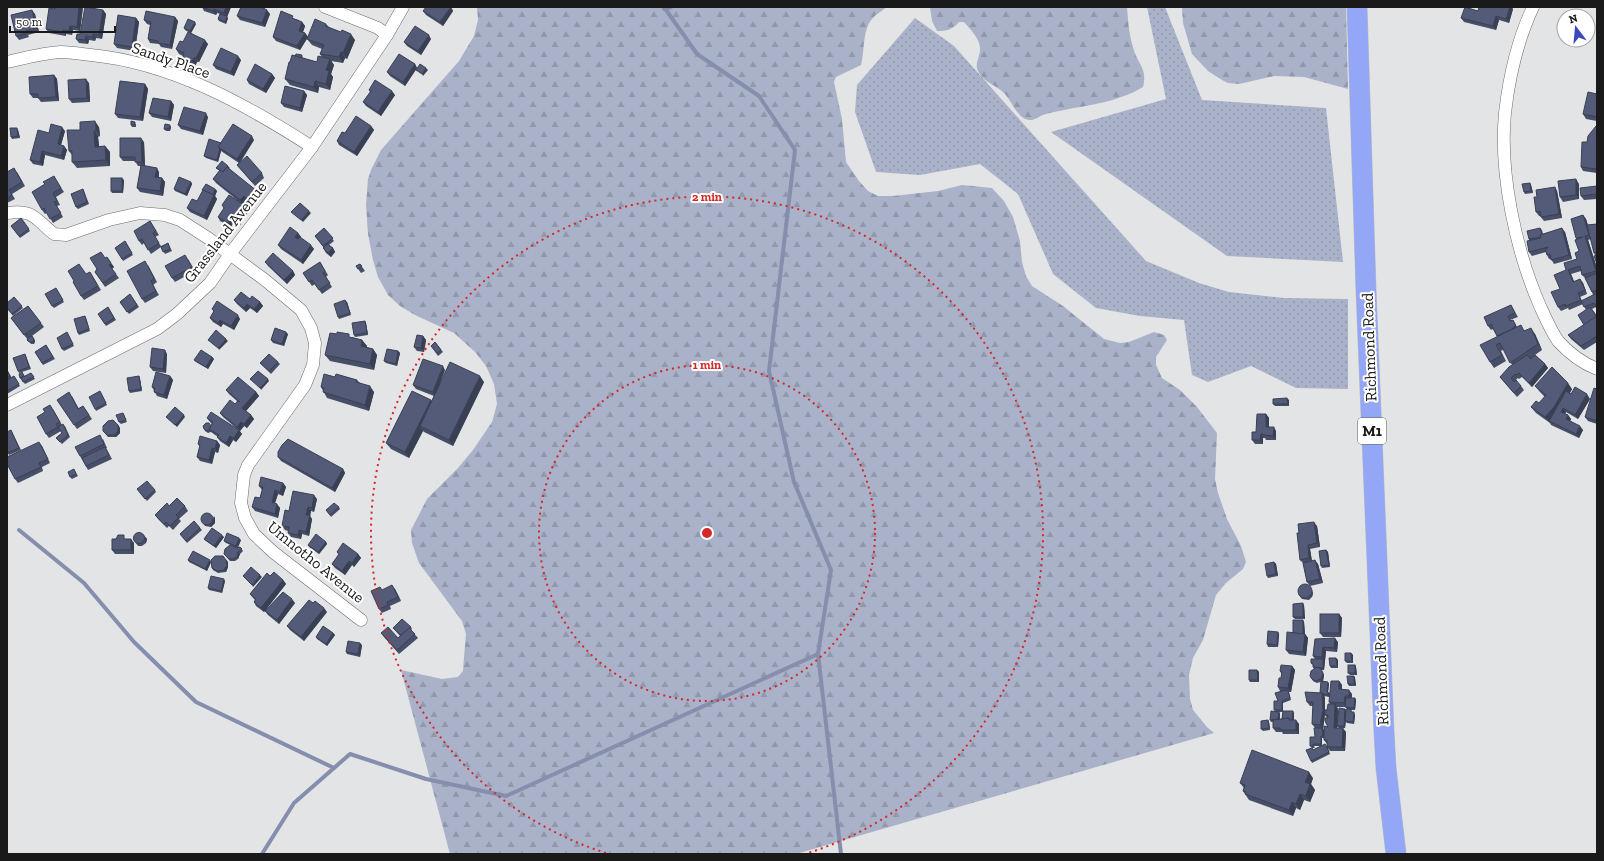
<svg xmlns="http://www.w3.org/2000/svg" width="1604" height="861" font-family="'Zilla Slab',serif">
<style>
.green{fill:url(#green-dots)}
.forest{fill:url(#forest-firs)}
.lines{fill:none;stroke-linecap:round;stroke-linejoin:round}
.stream{stroke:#858ead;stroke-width:4}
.minor-casing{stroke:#6a6b6d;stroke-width:13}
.trunk-casing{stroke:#bfbfbf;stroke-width:21}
.minor{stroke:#fff;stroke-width:12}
.trunk{stroke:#94a7f6;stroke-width:20}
.wall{fill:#474e67;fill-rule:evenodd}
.shaded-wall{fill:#3a4054}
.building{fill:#535b78;stroke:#3a4054}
.ring{fill:none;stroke:#d62828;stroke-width:2;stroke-dasharray:2 4}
.labels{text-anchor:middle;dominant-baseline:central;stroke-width:4;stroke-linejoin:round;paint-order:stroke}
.shield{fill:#fff;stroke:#5f5f5f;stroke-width:1}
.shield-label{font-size:15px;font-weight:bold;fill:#1a1a1b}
.street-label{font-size:16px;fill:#1a1a1b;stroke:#fff}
.centre{fill:#d62828;stroke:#fff;stroke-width:2}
.ring-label{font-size:12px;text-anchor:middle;font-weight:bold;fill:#d62828;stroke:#fff;stroke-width:4;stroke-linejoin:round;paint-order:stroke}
</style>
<defs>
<pattern id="green-dots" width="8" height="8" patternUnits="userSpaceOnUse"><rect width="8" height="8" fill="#aab2c9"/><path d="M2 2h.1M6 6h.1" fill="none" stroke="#9298ac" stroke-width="1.8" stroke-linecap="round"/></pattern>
<pattern id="forest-firs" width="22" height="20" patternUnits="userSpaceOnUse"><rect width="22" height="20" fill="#aab2c9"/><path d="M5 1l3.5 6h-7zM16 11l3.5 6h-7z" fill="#9298ac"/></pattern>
</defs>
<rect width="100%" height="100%" fill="#e3e4e6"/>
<g class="green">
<polygon points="1147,7 1165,7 1202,100 1326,108 1343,262 1227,256 1051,132 1166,99"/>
<polygon points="915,18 954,46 1146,261 1199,283 1229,292 1284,298 1348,299 1348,389 1296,388 1251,366 1208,382 1192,375 1184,320 1140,316 1096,308 1053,274 1018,194 980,164 920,175 876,172 855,112 857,85"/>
</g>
<g class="forest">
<path d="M477 7H887C882 11 876 14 872 19 862 31 865 51 861 65L836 77 834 82 842 119 846 162 859 181 868 191 878 196H893L938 191 962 185 992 188 1004 201 1013 217 1020 241 1022 262 1026 276 1032 286 1063 306 1104 339 1120 343 1129 342 1154 332 1164 335 1167 340 1156 357V365L1162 378 1180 390 1197 407 1217 433 1215 479 1218 493 1227 519 1241 546 1246 562 1243 569 1226 583 1216 595 1203 640 1193 658 1189 675 1190 699 1193 710 1207 727 1214 733 796 854H450L401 670 442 679 458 677 463 671 464 657 466 634 462 621 419 563 412 543 411 530 427 499 458 468 473 450 492 422 497 404 494 384 486 366 475 352 454 333 415 315 400 306 388 295 378 277 373 260 368 234 366 205 368 179 371 170 381 150 459 61 474 36 478 20Z"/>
<path d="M930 7H1127C1128 21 1129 34 1133 47 1137 64 1148 68 1143 87 1116 104 1077 106 1046 114 1041 115 1034 121 1029 120 1018 119 1012 102 1005 94 998 86 985 83 979 73 973 64 981 57 980 47 979 38 970 29 964 22H959C952 30 947 31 937 31L932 21Z"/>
<polygon points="1182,7 1346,7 1348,89 1304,77 1274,76 1239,84 1228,83 1222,80 1208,71 1192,54 1183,23"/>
</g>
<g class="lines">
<g class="stream">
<polyline points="664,7 697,54 759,96 795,150 769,371 794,482 831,570 818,654 841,854"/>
<polyline points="664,9 671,7"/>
<polyline points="19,530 84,583 134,642 196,702 334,768"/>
<polyline points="262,854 294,803 350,754 426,779 506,796 818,654"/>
</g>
<defs>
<g id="minor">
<polyline points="325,7 378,28 387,35"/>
<path d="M1533 7C1518 39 1509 78 1505 113 1499 173 1516 251 1540 306 1545 317 1551 331 1558 341 1569 353 1582 363 1597 369"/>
<path d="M7 62C25 58 42 53 61 52 70 52 81 54 91 55 172 63 245 104 312 147"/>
<path d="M7 213C34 209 35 219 54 234L66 235 109 220 140 213 165 215 180 220 208 238 265 280 301 310 311 328 315 343 313 365 305 385 248 465 244 475 241 503 245 518 254 534 273 552 361 620"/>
<polyline points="7,405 157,329 177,314 210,283 230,254 312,147 387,35 403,7"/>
</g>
<polyline id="trunk" points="1357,7 1366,290 1384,732 1386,768 1396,854"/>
</defs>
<use href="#minor" class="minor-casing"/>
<use href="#trunk" class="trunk-casing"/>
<use href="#minor" class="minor"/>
<use href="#trunk" class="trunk"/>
</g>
<g class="wall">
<polygon points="55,7 83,7 80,31 73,30 72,35 66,34 66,36 49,33 46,29"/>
<polygon points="138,7 151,7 151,8"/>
<polygon points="202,7 231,7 227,17 228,18 226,24 219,21 218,19 220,14 217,13 216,15 204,11"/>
<polygon points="451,7 453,11 443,26 426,15 423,11"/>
<polygon points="264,8 270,14 265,27 240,20 237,16"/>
<polygon points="1513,9 1509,23 1499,20 1496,30 1464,22 1461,18 1478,11"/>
<polygon points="103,10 106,14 102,39 96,38 95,41 89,40 88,44 79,43 76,39"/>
<polygon points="35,14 39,32 28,35 29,37 19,40 16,36"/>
<polygon points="175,17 178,21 172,49 161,47 159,44 150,43 148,39 150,25 147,24 144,20"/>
<polygon points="136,18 139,22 135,51 117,48 114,44"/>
<polygon points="296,19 302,22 305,26 303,32 305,33 308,37 300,50 276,41 273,37"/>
<polygon points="196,24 191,33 208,44 199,62 197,62 195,66 185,61 183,57 183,56 179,54 176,49 183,42 190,33 185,30 184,28"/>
<polygon points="326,24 329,27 355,40 347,59 345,58 343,63 331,61 334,65 331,74 333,77 330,90 319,87 318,93 290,85 285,79 290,62 295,56 302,55 303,58 317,62 322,57 320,54 322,49 312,45 307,39"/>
<polygon points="431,39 421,55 407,46 404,42"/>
<polygon points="241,60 234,76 216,69 213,65"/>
<polygon points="415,64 417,68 405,86 390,76 387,72"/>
<polygon points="272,74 275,78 266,93 249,84 247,80"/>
<polygon points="54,75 57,79 59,101 41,102 38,98 33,98 30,94"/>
<polygon points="89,83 90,102 72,103 69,99"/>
<polygon points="145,84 148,89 143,121 118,118 115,114"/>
<polygon points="369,90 395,95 381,116 366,106 363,102 370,92"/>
<polygon points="304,91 307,95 302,112 284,107 281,103"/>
<polygon points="1597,94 1597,121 1586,119 1583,114"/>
<polygon points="171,101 174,105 171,121 152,117 149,113"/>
<polygon points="208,117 203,135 181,129 178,125"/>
<polygon points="136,124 136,127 132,127 131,125"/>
<polygon points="371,126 374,130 357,156 339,145 337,141 345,133"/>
<polygon points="1597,126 1597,173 1583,171 1581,167 1587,142"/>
<polygon points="99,127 100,136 98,137 99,147 105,146 110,152 110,166 77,168 72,162 72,155 69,151 80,130"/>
<polygon points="171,127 170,131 166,131 164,129"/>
<polygon points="18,130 20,138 12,139 11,137"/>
<polygon points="65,131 61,145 64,146 67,150 64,160 45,155 43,166 33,164 30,160 49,133"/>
<polygon points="254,140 240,163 262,173 264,178 255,186 237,165 239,163 221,151 218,162 206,158 204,156 221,143"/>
<polygon points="144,142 145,166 159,172 159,177 162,178 165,182 163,196 140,192 137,188 141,166 138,166 135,161 123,161 120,157"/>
<polygon points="228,166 230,168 229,169 257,191 259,195 252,204 246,200 243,204 246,206 249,210 240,225 234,221 231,227 220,221 218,217 237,200 216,183 213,179 220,171 216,168"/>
<polygon points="7,172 17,172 25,186 12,194 15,199 7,203"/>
<polygon points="56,180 64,192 56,197 60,205 57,206 63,217 53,223 47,213 45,214 42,210"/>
<polygon points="124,180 123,193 112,193 111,191"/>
<polygon points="191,182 192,184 187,196 175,191 174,189"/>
<polygon points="1530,183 1531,185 1533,193 1525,194 1524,192"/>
<polygon points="1579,184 1579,199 1563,202 1560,197"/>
<polygon points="1597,186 1597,199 1584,200 1581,196"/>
<polygon points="1555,187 1557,191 1562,218 1544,221 1540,216 1539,216 1536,212 1537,197"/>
<polygon points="83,189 84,191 89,204 78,209 76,207"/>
<polygon points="215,189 217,191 215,196 217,199 207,220 190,212 187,208"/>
<path d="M1583 215 1586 219 1588 225 1597 224V264L1595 255 1594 253 1591 239 1588 240 1597 268V309L1596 307 1592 309 1597 316V342L1584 350 1571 339 1568 335 1584 325 1586 310 1583 304 1569 310 1568 308 1561 311 1558 307 1560 289 1566 270 1577 259 1579 251 1576 238ZM1581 271 1582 275 1586 279 1592 292 1593 295 1582 301 1580 297 1587 294 1583 283 1580 279 1574 282 1571 274Z"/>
<polygon points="21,218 30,231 20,238 11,226"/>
<polygon points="150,221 159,235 155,237 161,246 168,243 172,251 165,254 161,247 151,254 144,243 142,245 139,241"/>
<polygon points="324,228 334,241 329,245 333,248 335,252 331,257 326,253 323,248 324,248 315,236"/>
<polygon points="1540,228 1542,230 1543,234 1565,232 1572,259 1554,264 1551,259 1549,259 1547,255 1546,252 1532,256 1529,252 1529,239"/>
<polygon points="298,233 301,237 300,238 314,249 303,264 281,249 278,245"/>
<polygon points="125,241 133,255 123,261 115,248"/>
<polygon points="105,258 114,267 112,269 119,278 105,287 95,272"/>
<polygon points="188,259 195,271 175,282 172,278"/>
<polygon points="265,262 293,271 295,275 287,284 268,266"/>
<polygon points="320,262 328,275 326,277 332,287 322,294 315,284 312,286 303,273"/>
<polygon points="360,264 365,271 361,273 356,266"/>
<polygon points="148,265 157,282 153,285 159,295 145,303 142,299"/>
<polygon points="90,272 101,290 84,300 81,296 86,274"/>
<polygon points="57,290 64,302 54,308 52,306"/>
<polygon points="130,294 139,307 129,314 120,302"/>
<polygon points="14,297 23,308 13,316 7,308"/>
<polygon points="250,299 260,302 263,306 257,313 250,308 246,312 237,304 234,300"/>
<polygon points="347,302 351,315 339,319 338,317"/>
<polygon points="1511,305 1518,317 1510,320 1511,321 1513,320 1517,327 1525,331 1535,334 1542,350 1535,355 1545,364 1548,368 1532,387 1522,377 1519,379 1518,378 1514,382 1521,386 1524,390 1517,397 1500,377 1512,365 1504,349 1501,351 1506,361 1494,368 1490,362 1497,336 1493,329 1491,330 1488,326"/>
<polygon points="28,306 44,327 32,336 35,341 34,344 31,344 11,318"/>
<polygon points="108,307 116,320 106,326 98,314"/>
<polygon points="212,309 240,319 234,330 223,324 221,327 213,322 210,318 214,312"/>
<polygon points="86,318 90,331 79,335 78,333"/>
<polygon points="365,321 366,323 368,335 355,337 354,335"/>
<polygon points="67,332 74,346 64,351 62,349"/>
<polygon points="288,334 284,346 273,343 271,340"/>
<polygon points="423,336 426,340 424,352 417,351 414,347"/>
<polygon points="352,337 362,340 367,346 366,347 373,349 377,355 374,370 330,361 325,355"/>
<polygon points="435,342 443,352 438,356 431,346"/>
<polygon points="46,345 55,359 43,365 35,352"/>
<polygon points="398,351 400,353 397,366 386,363 384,361"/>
<polygon points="25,354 26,356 31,369 19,373 18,371"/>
<polygon points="167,354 166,373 153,371 150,367"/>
<polygon points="212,357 214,359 208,369 196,362 194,360"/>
<polygon points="278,362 280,364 271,374 260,363"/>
<polygon points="7,370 12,378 14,376 20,386 7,394"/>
<polygon points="445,370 440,383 484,382 453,446 424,432 423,431 409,458 391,449 386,443 431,400 432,401 434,396 416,389 413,385"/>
<polygon points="22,372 25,377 31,373 35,379 25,384 20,378"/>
<polygon points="139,376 140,379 142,391 130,393 129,391"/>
<polygon points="170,376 173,380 167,399 157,396 152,387"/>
<polygon points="335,377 357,380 360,383 374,392 369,411 327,398 321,387"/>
<polygon points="1535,386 1572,389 1570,393 1590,399 1578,419 1566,412 1565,414 1568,415 1571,419 1570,421 1583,430 1579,438 1551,425 1550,423 1536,413 1531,407 1539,403 1545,397 1540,392"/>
<polygon points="1597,389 1597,424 1588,421 1585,417"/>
<polygon points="226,390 256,392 259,396 246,411 251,415 254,419 247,428 244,426 240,431 223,417 220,413 235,404 237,401 229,394"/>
<polygon points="101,393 107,405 96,411 95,409"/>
<polygon points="72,396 79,409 83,406 92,419 77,429 57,400"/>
<polygon points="1289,400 1289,406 1275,406 1273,404"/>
<polygon points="53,409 62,425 65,426 70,437 62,444 56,438 62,433 61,431 49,438 46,434"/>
<polygon points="123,413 127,422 121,424 119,422"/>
<polygon points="1266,414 1269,418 1269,427 1276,431 1276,440 1266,440 1265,438 1263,438 1263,444 1255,444 1252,440"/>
<polygon points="207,418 239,430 242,434 236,442 233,440 229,447 220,441 217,437 218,437 211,432 208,433 205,431 204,429 211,426 212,424 210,422"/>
<polygon points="118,425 120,428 120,433 116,437 108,437 103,431"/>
<polygon points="11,430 21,450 9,455 7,452 8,440"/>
<polygon points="103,439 107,448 106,448 112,459 88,470 80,456"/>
<polygon points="217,441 220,445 218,453 215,452 212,464 200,461 197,457 200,447 198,444"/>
<polygon points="42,446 50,463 42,467 43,471 18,483 15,479"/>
<polygon points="278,457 343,469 345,473 335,492 281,461"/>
<polygon points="75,471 78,476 72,479 70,477"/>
<polygon points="283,483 286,487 283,496 278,494 275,503 280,508 278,518 255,511 252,507 260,498 262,490 259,486"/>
<polygon points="137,489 155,490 156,492 147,501"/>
<polygon points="317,499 314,512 311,511 310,516 312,519 309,536 302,534 301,539 291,537 288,533 288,531 285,530 282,526 289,511"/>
<polygon points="169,506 185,506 188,511 179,519 181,521 173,530 169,526 167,528 158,519 155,515"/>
<polygon points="339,507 340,509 331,517 326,510"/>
<polygon points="215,518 215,523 211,527 205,526 201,520"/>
<polygon points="194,521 202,530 187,543 180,534"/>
<polygon points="1317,526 1320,547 1310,549 1312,561 1318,564 1323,583 1310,586 1307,582 1303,563 1300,560 1299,533"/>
<polygon points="143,534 147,539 146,543 142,546 138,546 133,539"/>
<polygon points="224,537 216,548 206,541 204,539"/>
<polygon points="127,539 134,543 134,554 115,554 112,550"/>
<polygon points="241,540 238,548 240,547 243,551 240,554 238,559 235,561 230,561 224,554 237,548 226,543 224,541"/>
<polygon points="326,542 327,544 319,554 309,547 308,545"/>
<polygon points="1326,550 1328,552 1330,567 1322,568 1321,566"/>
<polygon points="337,552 358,554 361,558 354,567 352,565 345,575 335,568 332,564 339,555"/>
<polygon points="188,560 211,562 226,560 228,562 228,567 226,572 218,573 213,570 212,568 211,562 207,571 189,562"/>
<polygon points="1274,562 1276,564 1278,576 1268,578 1267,576"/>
<polygon points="270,576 283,580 286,584 264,612 256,606 254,602 255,600 253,598 250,594"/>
<polygon points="225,581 222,593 209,590 208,588"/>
<polygon points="395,589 401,601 390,606 391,609 382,613 379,609 382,590"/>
<polygon points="1313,593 1312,597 1309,600 1302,599 1298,594"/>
<polygon points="295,603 279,624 268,615 265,611"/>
<polygon points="1304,605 1305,619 1295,619 1293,617"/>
<polygon points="327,612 304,641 290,630 287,626"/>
<polygon points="1339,614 1342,618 1341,637 1323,637 1320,633"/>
<polygon points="1304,622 1305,634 1308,638 1306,656 1289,654 1286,650 1293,633"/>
<polygon points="411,627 412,629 411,630 418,638 399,654 384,637 381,633 398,638 400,636 393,628"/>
<polygon points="1278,632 1279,634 1278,647 1268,647 1267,644"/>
<polygon points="333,633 335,635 327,646 317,639 316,637"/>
<path d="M1315 639 1338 642 1337 652 1326 651 1324 670H1321L1324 675 1323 681 1329 684 1328 692 1330 694 1329 697 1324 696 1325 710H1327L1330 704 1329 702 1339 681 1342 685V689L1352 694V698H1355L1356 700 1355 710H1351L1352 712 1355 715 1354 724 1347 723 1346 722 1345 728H1339L1337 726 1345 709 1346 710 1347 709 1346 707H1337L1338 709 1337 728 1346 732 1345 751H1330L1328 748 1330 754 1312 763 1311 761 1312 748 1310 746 1315 737V728L1312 724 1313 706H1310L1307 702 1320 693 1321 682 1317 683 1313 681 1310 676 1314 669 1313 667V665L1311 663 1315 659 1313 656ZM1325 715 1327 718 1328 727 1324 734V730L1323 729ZM1322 738H1324V740L1327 744V746L1322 745ZM1314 746H1321L1313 750 1312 748H1315Z"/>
<polygon points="362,645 360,657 347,654 346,652"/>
<polygon points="1351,653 1353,655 1353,663 1347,663 1345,661"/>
<polygon points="1336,658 1338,660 1338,668 1331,668 1330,666"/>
<polygon points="1355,665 1356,667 1357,675 1350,675 1348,673"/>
<path d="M1292 666 1295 670 1291 692H1289L1291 700 1283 703V711L1294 713V720L1299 724V734H1283L1282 732H1276L1273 728V722H1271L1270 720 1276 711 1274 710 1282 691H1280L1278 687 1282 675 1280 671ZM1279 712H1283L1282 719H1280V714Z"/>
<polygon points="1257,670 1259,672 1259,682 1250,682 1249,680"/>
<polygon points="1354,676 1355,678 1356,686 1349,686 1348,684"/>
<polygon points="1268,720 1269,722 1270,730 1263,731 1261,729"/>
<polygon points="1313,778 1311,784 1315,790 1310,802 1304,800 1300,810 1296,808 1293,816 1249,800 1243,791 1244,788 1240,783"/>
</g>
<g class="shaded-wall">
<polygon points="79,7 83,7 80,31 77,27"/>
<polygon points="226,7 231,7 227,17 228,18 226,24 225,22 227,17 224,13"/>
<polygon points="451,7 453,11 443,26 440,22"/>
<polygon points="1510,7 1512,7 1513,9 1509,23 1506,19"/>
<polygon points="214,9 217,13 216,15 213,11"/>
<polygon points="32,10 35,14 39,32 36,28"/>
<polygon points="103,10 106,14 102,39 99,35"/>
<polygon points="267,10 270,14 265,27 262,23"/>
<polygon points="1496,16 1499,20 1496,30 1493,26"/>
<polygon points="175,17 178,21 172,49 170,45"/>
<polygon points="136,18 139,22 135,51 132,47"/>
<polygon points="195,22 196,24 191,33 190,31"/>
<polygon points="302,22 305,26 302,35 299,31"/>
<polygon points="70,26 73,30 72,35 69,31"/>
<polygon points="63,30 66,34 66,36 63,32"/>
<polygon points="305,33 308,37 300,50 297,46"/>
<polygon points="93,34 96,38 95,41 93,37"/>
<polygon points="351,34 355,40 347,59 343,53"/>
<polygon points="429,35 431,39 421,55 418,51"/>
<polygon points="86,36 89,40 88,44 85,40"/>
<polygon points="205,40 208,44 199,62 196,58"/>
<polygon points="341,52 345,58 343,63 339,57"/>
<polygon points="238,56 241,60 234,76 231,72"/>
<polygon points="194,58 197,62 195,66 192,62"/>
<polygon points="330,59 334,65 331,74 333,77 330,90 326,84 326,70"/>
<polygon points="415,64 417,68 405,86 403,82"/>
<polygon points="426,68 428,70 423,76 422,74"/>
<polygon points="272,74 275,78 266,93 263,89"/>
<polygon points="54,75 57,79 59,101 56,97"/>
<polygon points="86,79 89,83 90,102 87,98"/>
<polygon points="315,81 319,87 318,93 314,87"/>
<polygon points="145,84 148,89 143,121 140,117"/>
<polygon points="304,91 307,95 302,112 300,108"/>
<polygon points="392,91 395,95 381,116 378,112"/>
<polygon points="171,101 174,105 171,121 168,117"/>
<polygon points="206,113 208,117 203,135 200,131"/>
<polygon points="95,121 99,127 100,136 96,130"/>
<polygon points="170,125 171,127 170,131 169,129"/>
<polygon points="371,126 374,130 357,156 354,152"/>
<polygon points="62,127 65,131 60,148 58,144"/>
<polygon points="17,128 18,130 20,138 18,136"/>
<polygon points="94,131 98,137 100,153 95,147"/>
<polygon points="252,136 254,140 239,163 237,159"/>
<polygon points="141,138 144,142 145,166 142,162"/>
<polygon points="64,146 67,150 64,160 61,156"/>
<polygon points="105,146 110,152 110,166 106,160"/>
<polygon points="220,148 221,151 218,162 217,160"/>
<polygon points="42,151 45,155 43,166 40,162"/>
<polygon points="157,168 159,172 158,181 155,177"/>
<polygon points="122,178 124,180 123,193 122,191"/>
<polygon points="162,178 165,182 163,196 160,191"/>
<polygon points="1576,179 1579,184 1579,199 1576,195"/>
<polygon points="191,182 192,184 187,196 185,194"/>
<polygon points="1530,183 1531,185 1533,193 1531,191"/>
<polygon points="1555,187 1557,191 1562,218 1559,214"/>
<polygon points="215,189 217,191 215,196 217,199 207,220 204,216 212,195"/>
<polygon points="257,191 259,195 252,204 249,200"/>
<polygon points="244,196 246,200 242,204 240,200"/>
<polygon points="246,206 249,210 240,225 237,221"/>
<polygon points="309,211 311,213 303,222 301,220"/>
<polygon points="1583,215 1586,219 1592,239 1589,235"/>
<polygon points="232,217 234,221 231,227 228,223"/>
<polygon points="1562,228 1565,232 1572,259 1569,255"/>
<polygon points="298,233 301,237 298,241 295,237"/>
<polygon points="1585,236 1588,240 1597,268 1597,272"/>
<polygon points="311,245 314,249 303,264 301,260"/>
<polygon points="333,248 335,252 331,257 328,253"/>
<polygon points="107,257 114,267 112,269 109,265"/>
<polygon points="1568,270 1571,274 1576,286 1573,282"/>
<polygon points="293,271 295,275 287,284 284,280"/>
<polygon points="1580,279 1583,283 1587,294 1585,290"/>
<polygon points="345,300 347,302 351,315 350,313"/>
<polygon points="260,302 263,306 257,313 254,309"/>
<polygon points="247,304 250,308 246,312 244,308"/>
<polygon points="238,315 240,319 234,330 231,326"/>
<polygon points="220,320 223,324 221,327 218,323"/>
<polygon points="365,321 366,323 368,335 367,333"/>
<polygon points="1531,328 1535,334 1542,350 1538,344"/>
<polygon points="286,332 288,334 284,346 282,344"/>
<polygon points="423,336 426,340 424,352 421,348"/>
<polygon points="34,339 35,341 34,344 33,342"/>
<polygon points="226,339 228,341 219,350 218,348"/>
<polygon points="362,340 367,346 365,352 361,346"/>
<polygon points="373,349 377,355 374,370 370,364"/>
<polygon points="165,350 167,354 166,373 163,369"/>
<polygon points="398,351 400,353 397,366 396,364"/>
<polygon points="212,357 214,359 208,369 206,367"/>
<polygon points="1545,364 1548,368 1532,387 1529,383"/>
<polygon points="443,366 445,370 435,396 433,392"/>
<polygon points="139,376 140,379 142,391 141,389"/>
<polygon points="170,376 173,380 167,399 164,395"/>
<polygon points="480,376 484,382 453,446 449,440"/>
<polygon points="268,379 269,381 261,390 260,388"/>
<polygon points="1568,383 1572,389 1558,413 1549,421 1550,423 1545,417"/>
<polygon points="370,386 374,392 369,411 365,405"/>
<polygon points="256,392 259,396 245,412 242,408"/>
<polygon points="1587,394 1590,399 1578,419 1575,415"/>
<polygon points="1287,398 1289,400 1289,406 1288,404"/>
<polygon points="431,400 435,406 420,426 423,431 409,458 405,452"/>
<polygon points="1563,408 1566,412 1564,416 1561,412"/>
<polygon points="1266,414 1269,418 1269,431 1266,427"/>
<polygon points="184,415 185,417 177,427 175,425"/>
<polygon points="251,415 254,419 247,428 244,424"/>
<polygon points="1568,415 1571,419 1569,423 1566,419"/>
<polygon points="241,422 244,426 240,431 237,427"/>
<polygon points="118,425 120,428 120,433 116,437 115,435"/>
<polygon points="1580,426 1583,430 1579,438 1576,434"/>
<polygon points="1274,427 1276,431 1276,440 1273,436"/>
<polygon points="239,430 242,434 236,442 234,438"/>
<polygon points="1261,434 1263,438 1263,444 1260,440"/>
<polygon points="230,436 233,440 229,447 226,443"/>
<polygon points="217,441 220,445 218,453 215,449"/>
<polygon points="39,442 42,446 50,463 48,459"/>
<polygon points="212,448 215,452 212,464 209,460"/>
<polygon points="343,469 345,473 335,492 332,488"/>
<polygon points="283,483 286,487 283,496 280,492"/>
<polygon points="275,490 278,494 274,506 272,502"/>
<polygon points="314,495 317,499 314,512 312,508"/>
<polygon points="277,504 280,508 278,518 275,514"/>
<polygon points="308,507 311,511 310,516 312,519 309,536 306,532 306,515"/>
<polygon points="214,516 215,518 215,523 211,527 210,525"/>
<polygon points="1314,522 1317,526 1320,547 1317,543"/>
<polygon points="299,530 302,534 301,539 298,535"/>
<polygon points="222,535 224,537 216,548 214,546"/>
<polygon points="145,537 147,539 146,543 145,541"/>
<polygon points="239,538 241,540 237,548 236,546"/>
<polygon points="131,539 134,543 134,554 131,550"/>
<polygon points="326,542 327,544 319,554 318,552"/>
<polygon points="1308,545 1310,549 1312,562 1309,558"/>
<polygon points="1326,550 1328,552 1330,567 1329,565"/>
<polygon points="238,552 240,554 238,559 237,557"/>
<polygon points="358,554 361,558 354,567 352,563"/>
<polygon points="210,560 211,562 207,571 205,569"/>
<polygon points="226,560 228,562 228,567 226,572 224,570"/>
<polygon points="1315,560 1318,564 1323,583 1320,579"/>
<polygon points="349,561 352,565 345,575 342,571"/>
<polygon points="1274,562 1276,564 1278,576 1276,574"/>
<polygon points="260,575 262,577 253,587 252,585"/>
<polygon points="224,579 225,581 222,593 221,591"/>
<polygon points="283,580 286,584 264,612 261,608"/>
<polygon points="392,585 395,589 401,601 398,597"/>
<polygon points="1312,590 1313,593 1312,597 1311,595"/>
<polygon points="292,599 295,603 279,624 277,620"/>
<polygon points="1303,603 1304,605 1305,619 1303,617"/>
<polygon points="324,608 327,612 304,641 301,637"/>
<polygon points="1339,614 1342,618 1341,637 1339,633"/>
<polygon points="1303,620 1304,622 1305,635 1305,634 1308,638 1306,656 1303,652"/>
<polygon points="1278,632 1279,634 1278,647 1277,645"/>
<polygon points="333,633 335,635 327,646 326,644"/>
<polygon points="1335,638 1338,642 1337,652 1334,648"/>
<polygon points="360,643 362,645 360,657 358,654"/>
<polygon points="1323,647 1326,651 1324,670 1323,668 1323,659 1322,657"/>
<polygon points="1351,653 1353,655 1353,663 1352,661"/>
<polygon points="1336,658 1338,660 1338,668 1337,666"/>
<polygon points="1355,665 1356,667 1357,675 1355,673"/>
<polygon points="1292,666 1295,670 1291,692 1288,688"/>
<polygon points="1257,670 1259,672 1259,682 1258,680"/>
<polygon points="1323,673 1324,675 1323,681 1321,679"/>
<polygon points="1354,676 1355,678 1356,686 1354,684"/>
<polygon points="1339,681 1342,685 1341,693 1339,689"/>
<polygon points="1328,682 1329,684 1328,692 1330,694 1329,697 1327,692"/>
<polygon points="1349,690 1352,694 1351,700 1349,696"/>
<polygon points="1322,693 1325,697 1325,714 1323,729 1320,725"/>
<polygon points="1345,696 1348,700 1347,708 1344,703"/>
<polygon points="1355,698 1356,700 1355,710 1354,708"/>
<polygon points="1282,701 1283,703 1283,712 1282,710"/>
<polygon points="1335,704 1338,709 1337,732 1334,728"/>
<polygon points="1345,709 1346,711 1345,728 1344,726"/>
<polygon points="1293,711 1294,713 1294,722 1292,720"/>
<polygon points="1279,712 1280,714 1279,723 1278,721"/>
<polygon points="1354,712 1355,715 1354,724 1353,722"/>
<polygon points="1268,720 1269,722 1270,730 1269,728"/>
<polygon points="1296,720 1299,724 1299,734 1296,730"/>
<polygon points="1322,728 1324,730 1324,738 1323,736"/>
<polygon points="1343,728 1346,732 1345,751 1342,747"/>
<polygon points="1321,736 1322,738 1322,746 1321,744"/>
<polygon points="1309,772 1313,778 1311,784 1315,790 1310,802 1306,796 1305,782"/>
<polygon points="1300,794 1304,800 1300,810 1296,804"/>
<polygon points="1292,802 1296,808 1293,816 1289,810"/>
</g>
<g class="building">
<polygon points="55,7 79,7 77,27 70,26 69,31 63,30 63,32 46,29 49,8 55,9"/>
<polygon points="85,7 103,10 99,35 93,34 93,37 86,36 85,40 76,39 77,34 80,34"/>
<polygon points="202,7 226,7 224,13 214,9 213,11"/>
<polygon points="241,7 261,7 267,10 262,23 237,16"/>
<polygon points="426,7 451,7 440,22 423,11"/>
<polygon points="1465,7 1478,11 1479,7 1510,7 1506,19 1496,16 1493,26 1461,18"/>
<polygon points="32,10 36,28 26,31 26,33 16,36 11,15"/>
<polygon points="146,11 175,17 170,45 158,43 158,41 148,39 151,22 144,20"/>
<polygon points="281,11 293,16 292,18 302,22 299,31 305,33 297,46 273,37"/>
<polygon points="220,14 227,16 225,22 218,19"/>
<polygon points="118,15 136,18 132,47 114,44"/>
<polygon points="188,19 195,22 190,31 184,28"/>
<polygon points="315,19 326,24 325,26 341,32 342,30 351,34 343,53 341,52 339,57 320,54 324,45 307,39"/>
<polygon points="415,26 429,35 418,51 404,42"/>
<polygon points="188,32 205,40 196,58 194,58 192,62 183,57 184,53 176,49 180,41 183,42"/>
<polygon points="221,48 238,56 231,72 213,65"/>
<polygon points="296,54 302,55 301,58 295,56"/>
<polygon points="399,54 415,64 403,82 387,72"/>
<polygon points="292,55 317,62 318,56 330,59 326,70 329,71 326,84 315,81 314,87 285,79 289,62 290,62"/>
<polygon points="255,64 272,74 263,89 247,80"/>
<polygon points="420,64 426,68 422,74 416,70"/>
<polygon points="54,75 56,97 38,98 38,94 30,94 29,77"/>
<polygon points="86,79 87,98 69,99 68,80"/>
<polygon points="375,80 392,91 378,112 363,102 371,91 369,90"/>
<polygon points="120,81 145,84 140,117 115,114"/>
<polygon points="285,86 304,91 300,108 281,103"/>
<polygon points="1588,92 1597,94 1597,117 1583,114"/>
<polygon points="153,98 171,101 168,117 149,113"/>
<polygon points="184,107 206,113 200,131 178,125"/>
<polygon points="356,116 371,126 354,152 337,141 342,132 345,133"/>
<polygon points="95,121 96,130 94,131 95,147 105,146 106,160 72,162 72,151 69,151 67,130 80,130 80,122"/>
<polygon points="131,121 135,122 135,125 131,125"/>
<polygon points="51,124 62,127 58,144 64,146 61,156 42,151 40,162 30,160 38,130 49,133"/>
<polygon points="165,124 170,125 169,129 164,129"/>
<polygon points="233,124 252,136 237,159 218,147"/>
<polygon points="1596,126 1597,126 1597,169 1581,167 1582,142 1587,142 1588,136"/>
<polygon points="10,128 17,128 18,136 11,137"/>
<polygon points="120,138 141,138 142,162 135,162 135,157 120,157"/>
<polygon points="209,139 221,143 218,147 220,148 217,160 204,156"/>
<polygon points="247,156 262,173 252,182 237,165"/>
<polygon points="222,161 228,166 227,167 223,172 216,168"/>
<polygon points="141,165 157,168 155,177 162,178 160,191 137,188"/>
<polygon points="227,167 257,191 249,200 244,196 240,200 213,179 220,170 223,172"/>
<polygon points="14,168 22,182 9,190 12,195 7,198 7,172"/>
<polygon points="54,176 61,188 53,193 57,201 54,202 61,213 50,219 44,208 42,210 32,192 45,184 43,182"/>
<polygon points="179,177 191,182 185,194 174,189"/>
<rect x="111" y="178" width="11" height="13"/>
<polygon points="1576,179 1576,195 1560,197 1558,181"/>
<polygon points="1530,183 1531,191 1524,192 1522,184"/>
<polygon points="206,184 215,189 213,195 202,190"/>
<polygon points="1597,186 1597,194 1581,196 1580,188"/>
<polygon points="1555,187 1559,214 1541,217 1540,211 1536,212 1534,197 1537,197 1536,190"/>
<polygon points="83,189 87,202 76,207 71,194"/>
<polygon points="203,190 214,195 204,216 187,208 192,199 197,201"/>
<polygon points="229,195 246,206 237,221 232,217 228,223 218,217 224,208 222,205"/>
<polygon points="300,203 309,211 301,220 291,212"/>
<polygon points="1583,215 1589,235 1585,236 1596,271 1582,275 1580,266 1568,270 1573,282 1580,279 1585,290 1578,293 1581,300 1566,306 1565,304 1558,307 1551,292 1560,289 1554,275 1566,270 1564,263 1577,259 1575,253 1579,251 1575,240 1583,237 1576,238 1571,219"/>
<polygon points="21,218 29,229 19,236 11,226"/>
<polygon points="150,221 156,231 153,233 159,243 148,250 142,239 139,241 134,231"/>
<polygon points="1597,224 1597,252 1594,253 1587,225"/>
<polygon points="290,227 298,233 295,237 298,239 300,237 311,245 301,260 278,245"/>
<polygon points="324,228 333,238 323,246 315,236"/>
<polygon points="1540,228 1542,234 1540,235 1541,237 1529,239 1527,231"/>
<polygon points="1562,228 1569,255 1551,260 1550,254 1547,255 1545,249 1548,248 1548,247 1529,252 1527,241 1541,238 1540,235"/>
<polygon points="125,241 132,253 122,259 115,248"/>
<polygon points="168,243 170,249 163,252 161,247"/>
<polygon points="327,244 333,248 328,253 323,248"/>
<polygon points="101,252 105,258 107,257 111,263 109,265 116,274 103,283 95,272 97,269 90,258"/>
<polygon points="273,253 293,271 284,280 265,262"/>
<polygon points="185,255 192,267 172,278 165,266"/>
<polygon points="1597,255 1597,264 1594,256"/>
<polygon points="145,261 154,278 151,281 156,291 142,299 127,271"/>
<polygon points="320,262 325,271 323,273 330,283 319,290 312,280 309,282 303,273"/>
<polygon points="79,264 86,274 90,272 98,286 81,296 73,282 74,281 68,271"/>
<polygon points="360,264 362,266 358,269 356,266"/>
<polygon points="1597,273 1597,290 1592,292 1585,278"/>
<polygon points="56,288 63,300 52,306 45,294"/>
<polygon points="241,292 250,299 252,296 260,302 254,309 247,304 244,308 234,300"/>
<polygon points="1597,293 1597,309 1594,303 1584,307 1581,301"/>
<polygon points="130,294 137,305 127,312 120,302"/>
<polygon points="14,297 22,306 12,314 7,308 7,303"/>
<polygon points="345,300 350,313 338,317 334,304"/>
<polygon points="217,301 238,315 231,326 220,320 218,323 210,318 214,311 212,309"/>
<polygon points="1511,305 1515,313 1508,316 1510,321 1513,320 1516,326 1514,327 1514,328 1497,336 1491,324 1488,326 1484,317"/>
<polygon points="28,306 41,323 24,335 11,318"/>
<polygon points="108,307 114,318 105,324 98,314"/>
<polygon points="1590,307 1597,317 1584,325 1578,315"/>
<polygon points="85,316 89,329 78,333 74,319"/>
<polygon points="1597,316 1597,336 1581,346 1568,335"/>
<polygon points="365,321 367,333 354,335 352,323"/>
<polygon points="1521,325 1524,331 1531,328 1538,344 1510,363 1500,343 1496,345 1502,355 1490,362 1480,345"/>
<polygon points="275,328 286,332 282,344 271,340"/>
<polygon points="216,330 226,339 218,348 208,340"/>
<polygon points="67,332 73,344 62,349 57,338"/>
<polygon points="337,332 349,334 349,337 362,340 361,346 373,349 370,364 325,355 330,333 337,334"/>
<polygon points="417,335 423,336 421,348 414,347"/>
<polygon points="32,336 34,339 33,342 29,342 27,340 29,337"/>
<polygon points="435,342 441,350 437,353 431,346"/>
<polygon points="46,345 53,357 42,363 35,352"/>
<polygon points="152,348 165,350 163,369 150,367"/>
<polygon points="387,349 398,351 396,364 384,361"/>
<polygon points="201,350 212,357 206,367 194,360"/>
<polygon points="25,354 29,367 18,371 13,358"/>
<polygon points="269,354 278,362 269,371 260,363"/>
<polygon points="1527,355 1531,359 1535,355 1545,364 1529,383 1519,373 1516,375 1515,374 1511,378 1514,382 1516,380 1521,386 1514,393 1500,377 1509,367"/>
<polygon points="423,359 443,366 433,392 413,385"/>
<polygon points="450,362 480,376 449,440 420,426"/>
<polygon points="1552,367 1568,383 1554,407 1545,417 1531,407 1536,401 1539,403 1546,395 1535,386"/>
<polygon points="7,370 10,376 7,378"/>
<polygon points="258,371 268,379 260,388 250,379"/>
<polygon points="22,372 24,376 20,378 19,374"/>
<polygon points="156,372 170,376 164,395 154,392 155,388 152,387"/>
<polygon points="31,373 34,377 23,382 21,378"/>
<polygon points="324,374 335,377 336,374 357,380 356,382 370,386 365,405 323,392 324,388 321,387"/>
<polygon points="14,376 19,384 7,391 7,380"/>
<polygon points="139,376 141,389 129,391 127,378"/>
<polygon points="238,377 256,392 242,408 251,415 244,424 241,422 237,427 220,413 230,400 235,404 238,401 240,402 226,390"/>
<polygon points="1575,387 1587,394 1575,415 1563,408 1561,412 1568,415 1566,419 1580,426 1576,434 1549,421 1566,391 1571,394"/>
<polygon points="1594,388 1597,389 1597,421 1585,417"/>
<polygon points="100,391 106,403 95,409 89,397"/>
<polygon points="412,391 431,400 405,452 386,443"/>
<polygon points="69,392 78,409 83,406 89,415 74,425 57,400"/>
<polygon points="1287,398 1288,404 1273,404 1273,399"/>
<polygon points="50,405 60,422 56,424 58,427 46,434 37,417 45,412 43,409"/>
<polygon points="175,407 184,415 175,425 166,417"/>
<polygon points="211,412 239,430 234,438 230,436 226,443 217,437 219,435 209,429 213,422 207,418"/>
<polygon points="123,413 126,420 119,422 116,415"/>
<polygon points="1257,414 1266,414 1266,427 1274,427 1273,436 1263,435 1263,434 1261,434 1260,440 1252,440 1252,432 1256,432"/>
<polygon points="113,420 118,425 118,431 115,435 107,435 103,431 103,426 108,421"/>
<polygon points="206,423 209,423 211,426 209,429 210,430 207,431 204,429 203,426"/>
<polygon points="63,424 68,435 60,442 56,438 62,433 58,427"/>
<polygon points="11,430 19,448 7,453 7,432"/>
<polygon points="100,435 104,444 80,456 75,447"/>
<polygon points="200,436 217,441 215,449 212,448 209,460 197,457 200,445 198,444"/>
<polygon points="288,439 343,469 332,488 278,457 278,452 282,445"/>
<polygon points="39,442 48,459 39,463 41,467 15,479 7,464 7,457"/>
<polygon points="105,447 109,455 86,466 82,458"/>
<polygon points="74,469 76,474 70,477 68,472"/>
<polygon points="261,477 283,483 280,492 275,490 272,502 277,504 275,514 252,507 255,497 260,498 263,487 259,486"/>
<polygon points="147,481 155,490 145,499 137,489"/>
<polygon points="293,491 314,495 312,508 308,507 306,515 310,515 306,532 299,530 298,535 288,533 289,527 282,526 285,510 289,511"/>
<polygon points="177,498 185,506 176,515 179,517 170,526 166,522 164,524 155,515 167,503 169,506"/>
<polygon points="334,503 339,507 330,515 326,510"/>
<circle cx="207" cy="519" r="6"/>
<polygon points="194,521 200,528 186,541 180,534"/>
<polygon points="1314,522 1317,543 1308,545 1309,558 1300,560 1297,533 1299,533 1298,524"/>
<polygon points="212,528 222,535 214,546 204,539"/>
<circle cx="139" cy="538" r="5.5"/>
<polygon points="227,533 239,538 236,546 224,541"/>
<polygon points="316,534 326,542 318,552 308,545"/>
<polygon points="118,535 124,535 124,539 131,539 131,550 112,550 112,539 116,539"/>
<polygon points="343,543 358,554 352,563 349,561 342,571 332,564 339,554 337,552"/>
<polygon points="230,545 237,548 240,547 242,549 238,552 237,557 233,559 229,559 224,554 225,549"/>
<polygon points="1326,550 1329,565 1321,566 1319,551"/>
<polygon points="193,551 210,560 205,569 188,560"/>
<polygon points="215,556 223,556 226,560 227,565 224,570 217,571 212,568 211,560"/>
<polygon points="1315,560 1320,579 1307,582 1303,563"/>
<polygon points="1274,562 1276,574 1267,576 1265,564"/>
<polygon points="251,567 260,575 252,585 243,576"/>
<polygon points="274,572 283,580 261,608 254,602 256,599 250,594 267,573 270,576"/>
<polygon points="211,576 224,579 221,591 208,588"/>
<circle cx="1305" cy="591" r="7"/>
<polygon points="392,585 398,597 387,602 388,605 379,609 371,591 380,587 382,590"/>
<polygon points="283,592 292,599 277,620 265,611"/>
<polygon points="309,600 313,603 315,601 324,608 301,637 287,626"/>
<polygon points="1303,603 1303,617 1293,617 1293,604"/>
<rect x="1320" y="614" width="19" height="19"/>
<polygon points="402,619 411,627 401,635 393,628"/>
<polygon points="1293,620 1303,620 1303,634 1293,633"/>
<polygon points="323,626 333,633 326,644 316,637"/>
<polygon points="388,627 398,638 409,628 415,634 397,650 381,633"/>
<polygon points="1268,631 1278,632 1277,645 1267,644"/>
<polygon points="1287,632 1305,634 1303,652 1286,650"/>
<polygon points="1335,638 1334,648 1323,647 1322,657 1313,656 1315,639"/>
<polygon points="348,641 360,643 358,654 346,652"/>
<polygon points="1345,653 1351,653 1352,661 1345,661"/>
<polygon points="1329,658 1336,658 1337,666 1330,666"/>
<polygon points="1311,659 1323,659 1323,668 1313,667 1313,664 1311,663"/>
<polygon points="1281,665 1292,666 1288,688 1278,687 1279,678 1281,678 1282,672 1280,671"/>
<rect x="1348" y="665" width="7" height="8"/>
<polygon points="1317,667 1321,669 1323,673 1321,679 1315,681 1312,679 1310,676 1311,671"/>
<polygon points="1249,670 1257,670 1258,680 1249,680"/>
<polygon points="1347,676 1354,676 1354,684 1348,684"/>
<polygon points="1321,681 1328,682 1327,692 1328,692 1328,695 1323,694 1322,693 1320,693"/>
<polygon points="1331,681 1339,681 1339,689 1349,690 1349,696 1345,696 1344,703 1329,702"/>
<polygon points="1286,690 1288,691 1290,698 1282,701 1282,710 1274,710 1274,701 1278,701 1275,693"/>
<polygon points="1305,692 1322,693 1323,710 1320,725 1312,724 1313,702 1307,702"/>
<polygon points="1346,698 1355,698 1354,708 1345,707"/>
<polygon points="1328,704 1335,704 1334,728 1343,728 1342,747 1327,747 1327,740 1324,740 1324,726 1328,727 1325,721 1325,718 1328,718 1328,715 1325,715 1325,710 1327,710"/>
<polygon points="1339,708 1345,709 1344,726 1337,726"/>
<polygon points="1346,709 1351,709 1351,712 1354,712 1353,722 1345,721"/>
<polygon points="1271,711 1279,712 1278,719 1270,720"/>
<polygon points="1283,711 1293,711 1292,720 1290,720 1289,718 1282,719"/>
<polygon points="1289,718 1289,720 1296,720 1296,730 1280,730 1280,728 1273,728 1273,720"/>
<polygon points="1268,720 1269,728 1261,729 1261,721"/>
<polygon points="1314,728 1322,728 1323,736 1321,736 1321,744 1313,744 1313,746 1310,746 1310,737 1315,737"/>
<polygon points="1325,744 1329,752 1311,761 1306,750 1312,748 1313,750"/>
<polygon points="1252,750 1309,772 1305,782 1310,784 1306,796 1300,794 1296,804 1292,802 1289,810 1245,794 1246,792 1243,791 1245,785 1240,783"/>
</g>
<g class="ring">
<circle cx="707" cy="533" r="168"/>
<path d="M606 853A336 336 0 1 1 808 853"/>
</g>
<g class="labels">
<rect class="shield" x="1358" y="418" width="28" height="26" rx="3"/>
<g class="shield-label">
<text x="1372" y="431">M1</text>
</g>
<g class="street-label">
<text transform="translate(171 60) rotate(19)">Sandy Place</text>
<text transform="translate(225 232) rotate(-52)">Grassland Avenue</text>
<text transform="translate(1369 347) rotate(-92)">Richmond Road</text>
<text transform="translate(316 562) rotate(39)">Umnotho Avenue</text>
<text transform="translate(1381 671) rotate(-92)">Richmond Road</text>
</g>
</g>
<circle cx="707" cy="533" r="6" class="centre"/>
<g class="ring-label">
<text x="707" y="201">2 min</text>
<text x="707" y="369">1 min</text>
</g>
<rect width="1604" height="861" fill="none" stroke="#1a1a1b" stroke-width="16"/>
<g transform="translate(1576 28) rotate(344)"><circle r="19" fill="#ffffff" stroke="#a3a3a4"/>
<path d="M0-3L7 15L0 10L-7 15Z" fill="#3c49bd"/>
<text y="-6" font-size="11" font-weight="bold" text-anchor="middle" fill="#1a1a1b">N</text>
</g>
<path d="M10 26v6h105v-6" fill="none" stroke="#1a1a1b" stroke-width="2"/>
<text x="16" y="26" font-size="12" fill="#1a1a1b" stroke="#ffffff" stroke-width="3" paint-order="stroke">50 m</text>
</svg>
